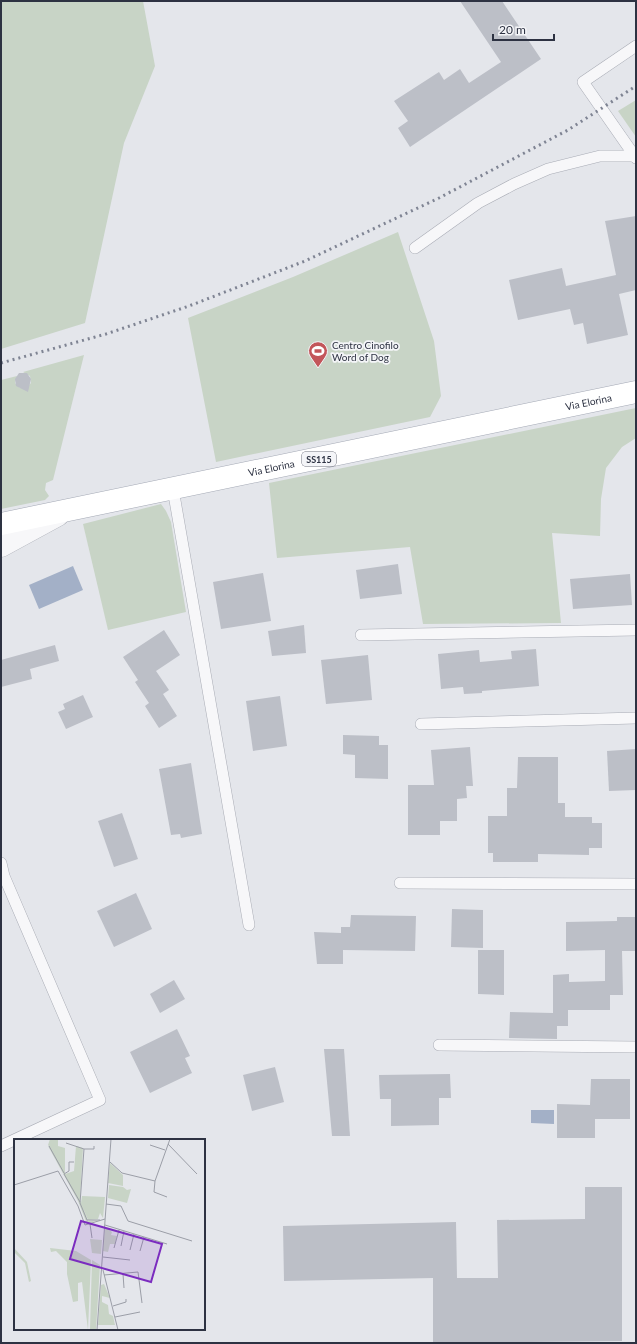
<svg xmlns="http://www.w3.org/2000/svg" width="637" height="1344" font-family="Lato,sans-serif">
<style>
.green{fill:#c8d4c6}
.water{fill:#a3b0c7}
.building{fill:#bcbfc7}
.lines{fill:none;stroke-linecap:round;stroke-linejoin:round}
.service-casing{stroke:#a9acb5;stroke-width:12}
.tertiary-casing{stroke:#a9acb5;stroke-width:23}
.primary-casing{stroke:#a4a9b5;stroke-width:23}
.service{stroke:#f7f7f9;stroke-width:11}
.tertiary{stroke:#f7f7f9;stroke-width:22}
.primary{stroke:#fff;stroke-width:22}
.rail{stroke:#7f8493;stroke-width:3;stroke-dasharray:2 4;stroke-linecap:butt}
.labels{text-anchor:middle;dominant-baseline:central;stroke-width:3.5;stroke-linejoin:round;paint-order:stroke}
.shield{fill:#f4f5f8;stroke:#696c79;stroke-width:1}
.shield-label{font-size:9px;font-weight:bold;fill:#2d3242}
.poi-label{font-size:10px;fill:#2d3242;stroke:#f4f5f8;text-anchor:start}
.street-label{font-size:10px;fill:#2d3242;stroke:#f4f5f8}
.inset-road{fill:none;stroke:#9b9ea7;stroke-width:1}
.view{fill:#7b2cbf;fill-opacity:0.15;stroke:#7b2cbf;stroke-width:2}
.inset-edge{fill:none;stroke:#2d3242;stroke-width:2}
</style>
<rect width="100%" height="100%" fill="#e4e6eb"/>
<g class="green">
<polygon points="1,1 143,1 155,66 124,143 85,323 1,349"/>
<polygon points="636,100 636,137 618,111"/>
<polygon points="398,232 434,341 441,396 430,417 216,462 188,318 293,277"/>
<polygon points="84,355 53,480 46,483 45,490 49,496 45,500 1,509 1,380 17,376 15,383 20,388 26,388 31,383 30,376 23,372"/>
<polygon points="636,408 636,438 622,447 606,468 601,499 600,536 552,533 561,623 423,624 410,547 277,558 269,483"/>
<polygon points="161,504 166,511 171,522 186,612 108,630 83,524"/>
</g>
<g class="water">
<polygon points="73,566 83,590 39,609 29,585"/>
<polygon points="531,1110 554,1110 554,1124 531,1123"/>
</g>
<g class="building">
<polygon points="460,1 502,1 541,59 410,147 398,128 408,121 394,101 439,72 444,80 460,69 469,83 501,62"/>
<polygon points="636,216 636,290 619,294 628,335 587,344 583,323 574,325 570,309 518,320 509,280 562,268 566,286 616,275 605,221"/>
<polygon points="19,373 27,373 31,379 28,392 16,386 15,379"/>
<polygon points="398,564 402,594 360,599 356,570"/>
<polygon points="263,573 271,621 221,629 213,582"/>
<polygon points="630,574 632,605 573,609 570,579"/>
<polygon points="304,625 306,653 272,656 268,631"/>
<polygon points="164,630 180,655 156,671 169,690 163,694 177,716 159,728 145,706 149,703 135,682 138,680 123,657"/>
<polygon points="55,645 59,661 30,669 32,679 1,687 1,660"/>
<polygon points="536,649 539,686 482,691 482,693 464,694 463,687 441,689 438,654 479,650 480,662 512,659 511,651"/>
<polygon points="368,655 372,700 326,704 321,660"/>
<polygon points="83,695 93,717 66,729 58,712 65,709 63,704"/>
<polygon points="280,696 287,746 253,751 246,701"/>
<polygon points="343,735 379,736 379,745 388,745 388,779 355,778 355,755 343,754"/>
<polygon points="470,747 473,786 466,786 467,798 457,799 457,821 440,821 440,835 408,835 408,785 434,785 431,750"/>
<polygon points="636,749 636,790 609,791 607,751"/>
<polygon points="518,757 558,757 558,803 565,803 565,817 592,817 592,823 602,823 602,848 589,848 589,855 538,854 538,862 493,862 493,853 488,853 488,816 507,816 507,788 517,788"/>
<polygon points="191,763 202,834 181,838 180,834 171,835 159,769"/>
<polygon points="122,813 138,859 114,867 98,821"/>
<polygon points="136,893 152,929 114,947 97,911"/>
<polygon points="452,909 483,910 483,948 451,947"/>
<polygon points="351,915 416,916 415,951 343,950 343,964 317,964 314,932 341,933 341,927 350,927"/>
<polygon points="617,917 636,917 636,951 622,951 623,995 610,995 610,1010 568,1010 568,1026 557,1026 557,1039 509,1038 510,1012 553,1013 553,975 569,974 569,982 605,981 605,950 566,951 566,922 617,921"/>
<polygon points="478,950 504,950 504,995 478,994"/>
<polygon points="174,980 185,999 160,1013 150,994"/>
<polygon points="177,1029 190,1056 185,1058 192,1073 150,1093 130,1052"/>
<polygon points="324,1049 344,1049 350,1136 332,1136"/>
<polygon points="275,1067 284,1102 252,1111 243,1075"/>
<polygon points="450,1074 451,1098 439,1098 439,1125 391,1126 391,1099 380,1099 379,1075"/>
<polygon points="591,1079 630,1079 630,1119 595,1119 595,1138 557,1138 557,1104 590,1105"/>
<polygon points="585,1187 622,1187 622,1341 433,1343 433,1278 284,1281 283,1226 456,1222 457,1278 498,1278 497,1220 585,1219"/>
</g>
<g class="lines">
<defs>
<g id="service">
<polyline points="636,46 583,82 636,158"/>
<polyline points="415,248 478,203 514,184 548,169 600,156 635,156"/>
<polyline points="173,489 249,925"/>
<polyline points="361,635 636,630"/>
<polyline points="421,724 636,718"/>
<polyline points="1,863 4,876 100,1100 1,1146"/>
<polyline points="400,883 636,884"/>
<polyline points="439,1045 636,1047"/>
</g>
<polyline id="tertiary" points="1,546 58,515"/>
<g id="primary">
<path id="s1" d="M1 524 636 392"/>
</g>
</defs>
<use href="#service" class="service-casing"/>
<use href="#tertiary" class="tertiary-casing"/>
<use href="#primary" class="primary-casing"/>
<use href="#service" class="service"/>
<use href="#tertiary" class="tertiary"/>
<use href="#primary" class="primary"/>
<polyline class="rail" points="1,363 106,334 189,306 305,261 439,198 568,130 636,86"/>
</g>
<defs>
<symbol id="stadium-pin" viewBox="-11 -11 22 30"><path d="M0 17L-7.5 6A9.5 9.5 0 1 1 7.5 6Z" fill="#c3565a" stroke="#f4f5f8"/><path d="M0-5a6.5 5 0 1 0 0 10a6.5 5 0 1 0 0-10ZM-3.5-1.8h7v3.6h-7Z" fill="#fff"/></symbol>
</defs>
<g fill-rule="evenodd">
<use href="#stadium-pin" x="307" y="340" width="22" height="30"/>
</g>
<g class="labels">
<rect class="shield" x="302" y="452" width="34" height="14" rx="3"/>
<g class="shield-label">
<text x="319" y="459">SS115</text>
</g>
<g class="poi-label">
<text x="332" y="345">Centro Cinofilo<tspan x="332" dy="12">Word of Dog</tspan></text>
</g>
<g class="street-label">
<text stroke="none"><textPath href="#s1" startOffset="600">Via Elorina</textPath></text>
<text stroke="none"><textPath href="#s1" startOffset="276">Via Elorina</textPath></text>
</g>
</g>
<g transform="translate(14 1139)">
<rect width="191" height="191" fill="#e4e6eb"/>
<path d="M36 0H44V7L51 9V35L60 32 62 7 69 9 66 61 74 82 84 81 73 85 64 62 34 7 37 10 34 6ZM96 24 109 36V47L94 44ZM95 46 109 48 113 51 117 50 113 64 94 59ZM68 57 91 58 89 79 86 74 84 80 74 81 67 64ZM91 88 98 93 97 96 103 97 101 105H96L94 113 89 112ZM76 100 88 101 87 115 78 114ZM0 109 13 123 17 142 15 143 11 124 0 113ZM36 109 62 112 77 121 74 191 68 143 64 144V162L59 163 53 135V123L42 112 37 113ZM78 121 86 126 82 191H76ZM90 145 96 159 88 157V163L94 166 95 175 99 177 101 186H84L87 146Z" fill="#c8d4c6"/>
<path class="inset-road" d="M52 4 70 10 66 64 73 81H86M154 5 183 35M136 6 151 11M35 7 50 34M70 10H80V7M60 23H55V32L50 35 66 63M96 23 108 34 141 42 156 0M141 42 140 53 153 58M0 46 44 32 64 67 71 86 91 80M92 65 107 67 114 82 178 102M76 85 78 99M91 86 153 105M107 107 110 92M100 109 105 91M116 111 120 95M126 112 130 98M89 118 116 121M89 131 104 191M109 135 110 149M90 136 124 133 128 164M99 167 112 163V160M101 178 126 173M83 191 97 0"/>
<path class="view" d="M67 82 148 105 137 143 56 120Z"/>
<rect width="191" height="191" class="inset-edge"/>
</g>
<rect width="637" height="1344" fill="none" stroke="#2d3242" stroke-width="4"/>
<path d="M493 34v6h61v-6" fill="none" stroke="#2d3242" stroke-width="2"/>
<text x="499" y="34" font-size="12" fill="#2d3242" stroke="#f4f5f8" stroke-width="3" paint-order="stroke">20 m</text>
</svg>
